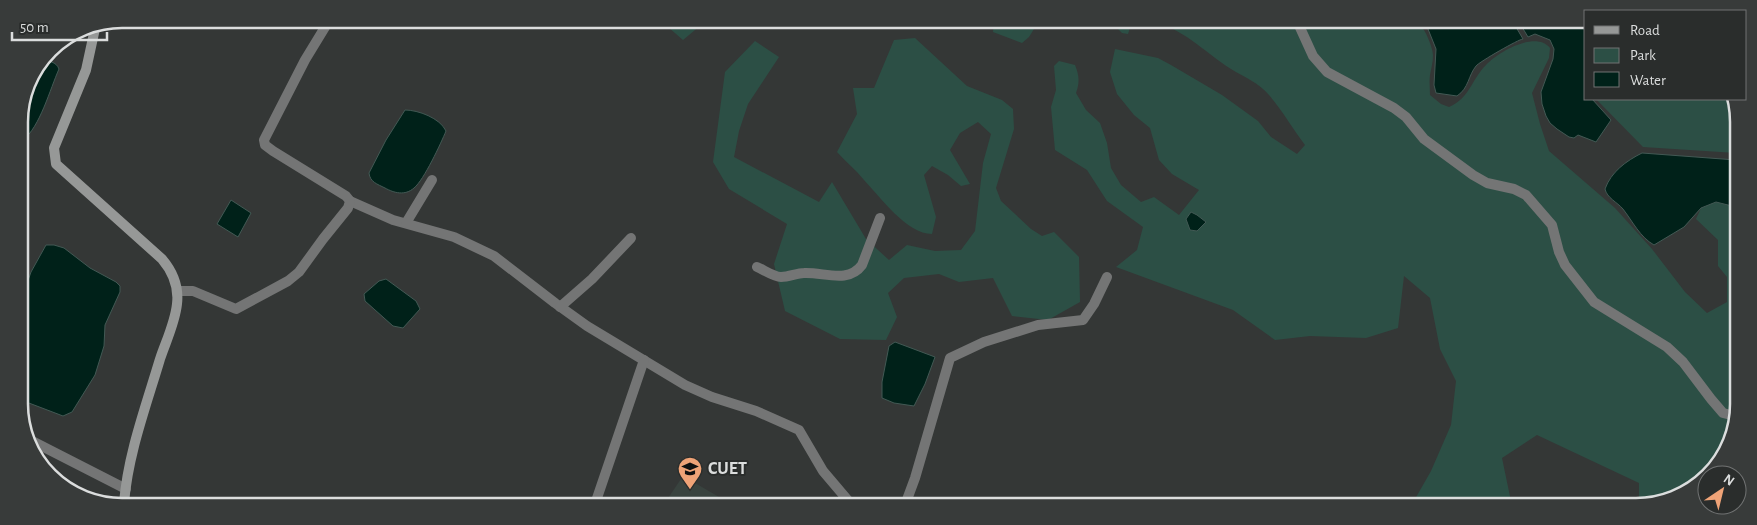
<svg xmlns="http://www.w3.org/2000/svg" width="1757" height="525" font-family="'Alegreya Sans',sans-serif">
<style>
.built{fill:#39433f}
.green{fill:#2c4f45}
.water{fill:#002119;stroke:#425954}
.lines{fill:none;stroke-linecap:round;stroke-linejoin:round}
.minor{stroke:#747575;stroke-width:10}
.secondary{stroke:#969897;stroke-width:10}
.labels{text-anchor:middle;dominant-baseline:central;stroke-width:4;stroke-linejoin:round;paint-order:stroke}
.poi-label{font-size:18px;font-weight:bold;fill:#dbdddd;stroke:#2a2d2c;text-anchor:start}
.rim{fill:none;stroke:#dbdddd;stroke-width:2.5}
</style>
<rect width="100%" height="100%" fill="#343736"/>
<polygon class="built" points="683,476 731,504 664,504"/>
<g class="green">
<polygon points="660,20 699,20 701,25 683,40"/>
<polygon points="994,21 1039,21 1029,37 1022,43 993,32"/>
<polygon points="1110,21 1132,21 1128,34 1122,33"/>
<path d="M1149 21 1361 22C1386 42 1415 3 1428 38 1430 43 1433 50 1433 56 1433 62 1431 69 1430 75 1429 82 1430 88 1430 95L1441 104 1449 107C1470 98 1471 80 1486 65 1498 52 1536 30 1550 48L1549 58 1532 93 1540 124 1549 151 1615 208 1652 249 1685 292 1707 313 1727 302V277L1718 266V240L1696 219 1701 208 1716 202 1736 207 1735 430 1698 485 1639 506V483L1537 435 1502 458 1512 506H1411L1431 471 1451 425 1456 381 1440 349 1430 298 1404 276 1398 328 1366 338 1310 336 1275 340 1233 310 1116 267 1137 250 1143 227 1107 201 1087 170 1055 150 1051 107 1056 90 1054 66 1059 61 1075 65C1079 75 1080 82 1076 93L1086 110 1100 123 1107 143 1111 168 1121 185 1141 202 1154 197 1179 215 1199 190 1172 174 1159 160 1150 128 1134 115 1117 94 1110 72 1115 49 1158 58 1171 65 1222 95 1258 121 1271 137 1297 154 1305 145C1293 129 1282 110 1269 95 1259 83 1244 77 1231 69 1204 52 1181 26 1149 21Z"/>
<path d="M915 38 967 86 1002 100 1013 109 1014 129 996 188 1001 201 1031 229 1042 236 1054 232 1079 257 1080 302 1048 320 1012 316 993 278 959 282 939 274 904 278 888 293 897 317 886 340 840 339 785 311 774 264 787 224 729 189 713 162 725 72 755 41 779 57 748 104 739 131 734 157 819 202 832 182 866 239 889 260 907 245 935 251 961 250 975 231 983 163 991 134 978 122 960 133 950 150 970 184 961 186 948 175 932 166 924 175 936 217 932 234C907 234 880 197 864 180 856 170 846 162 837 152L857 114 853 88H874L894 40Z"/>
<polygon points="1596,99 1735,99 1736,102 1736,153 1643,147"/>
</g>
<g class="water">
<path d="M1436 22H1513L1523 39C1519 39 1479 62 1476 66 1468 76 1469 88 1457 96L1436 93 1434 85 1436 49 1428 29Z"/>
<polygon points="1519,22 1586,22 1586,99 1592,99 1611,120 1596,142 1578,135 1574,138 1569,137 1557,129 1550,123 1546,116 1542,104 1541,92 1553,59 1554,49 1550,40 1535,34 1528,37"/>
<path d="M41 59C49 62 56 61 59 69 50 89 40 127 23 140L19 139V115L29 76Z"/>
<path d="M405 110C418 110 440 118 446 131 441 143 424 180 414 188 405 196 394 193 385 188 377 184 370 182 369 173L386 140Z"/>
<path d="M1642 153 1736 160V207L1716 202 1701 208 1684 227 1654 245C1640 237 1633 222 1623 209 1617 202 1607 198 1605 189 1611 172 1626 161 1642 153Z"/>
<polygon points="231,200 251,213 238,237 217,224"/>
<polygon points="1191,212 1197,215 1206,222 1197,231 1190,230 1186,219"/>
<polygon points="46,245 54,245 64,248 90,268 116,282 120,286 120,292 105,325 104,346 95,375 72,412 63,416 21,400 20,303 31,272"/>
<polygon points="386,279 416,301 420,309 403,328 393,326 365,301 364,294 379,281"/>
<polygon points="895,342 935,357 925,384 914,406 894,403 882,398 882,382 889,346"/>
</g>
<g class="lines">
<g class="minor">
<polyline points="1297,21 1313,56 1327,72 1394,108 1406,117 1424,139 1473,175 1487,183 1514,189 1526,195 1552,225 1559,252 1565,265 1594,302 1667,347 1683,362 1711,399 1723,413 1735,416"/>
<polyline points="350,201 393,220 454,237 494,256 555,303 587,326 685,385 712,397 756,411 799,430 823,471 851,504"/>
<polyline points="406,223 432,180"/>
<path d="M757 267C764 270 774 277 781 277 789 277 797 273 804 273 824 272 848 284 862 265L880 218"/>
<polyline points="177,291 193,291 236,309 288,281 299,272 323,239 348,208 350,201 346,196 273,151 265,145 264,140 305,60 330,19"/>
<polyline points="560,307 592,279 631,238"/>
<polyline points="30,440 126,489"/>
<polyline points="595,504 644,360"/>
<polyline points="905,505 915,478 950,358 984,342 1038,325 1083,320 1094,304 1107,277"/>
</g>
<path class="secondary" d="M96 24 86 70 54 148 56 164 162 259C173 272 179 287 177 304 175 323 166 341 160 359 146 406 128 454 124 503"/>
</g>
<defs>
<symbol id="university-pin" viewBox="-11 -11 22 30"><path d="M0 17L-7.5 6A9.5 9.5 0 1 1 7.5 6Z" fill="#efa377" stroke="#2a2d2c"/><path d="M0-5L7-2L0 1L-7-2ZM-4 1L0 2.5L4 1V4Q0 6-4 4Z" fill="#111"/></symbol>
</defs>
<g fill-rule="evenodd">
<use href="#university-pin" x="676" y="455" width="28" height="38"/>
</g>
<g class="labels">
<g class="poi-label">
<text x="708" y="469">CUET</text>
</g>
</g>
<path d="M0 0H1757V525H0ZM122 28H1636A94 94 0 0 1 1730 122V404A94 94 0 0 1 1636 498H122A94 94 0 0 1 28 404V122A94 94 0 0 1 122 28Z" fill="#383b3a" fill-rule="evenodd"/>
<path class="rim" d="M122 28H1636A94 94 0 0 1 1730 122V404A94 94 0 0 1 1636 498H122A94 94 0 0 1 28 404V122A94 94 0 0 1 122 28Z"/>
<rect x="1584" y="10" width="162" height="90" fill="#2a2d2c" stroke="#717373"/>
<rect x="1594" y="26" width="25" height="8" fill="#969897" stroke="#717373"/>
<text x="1630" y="35" font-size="15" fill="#dbdddd">Road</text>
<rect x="1594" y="48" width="25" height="15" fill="#2c4f45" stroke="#717373"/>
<text x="1630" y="60" font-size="15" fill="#dbdddd">Park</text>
<rect x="1594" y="72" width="25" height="15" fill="#002119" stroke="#717373"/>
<text x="1630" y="85" font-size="15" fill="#dbdddd">Water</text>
<g transform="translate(1722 490) rotate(35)"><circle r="24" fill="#2a2d2c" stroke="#717373"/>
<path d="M0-4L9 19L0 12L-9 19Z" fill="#efa377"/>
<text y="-8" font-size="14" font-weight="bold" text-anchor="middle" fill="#dbdddd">N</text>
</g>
<path d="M12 32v8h95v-8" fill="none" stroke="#dbdddd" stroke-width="2.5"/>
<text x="20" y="32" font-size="15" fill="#dbdddd" stroke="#2a2d2c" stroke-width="4" paint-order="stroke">50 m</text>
</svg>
